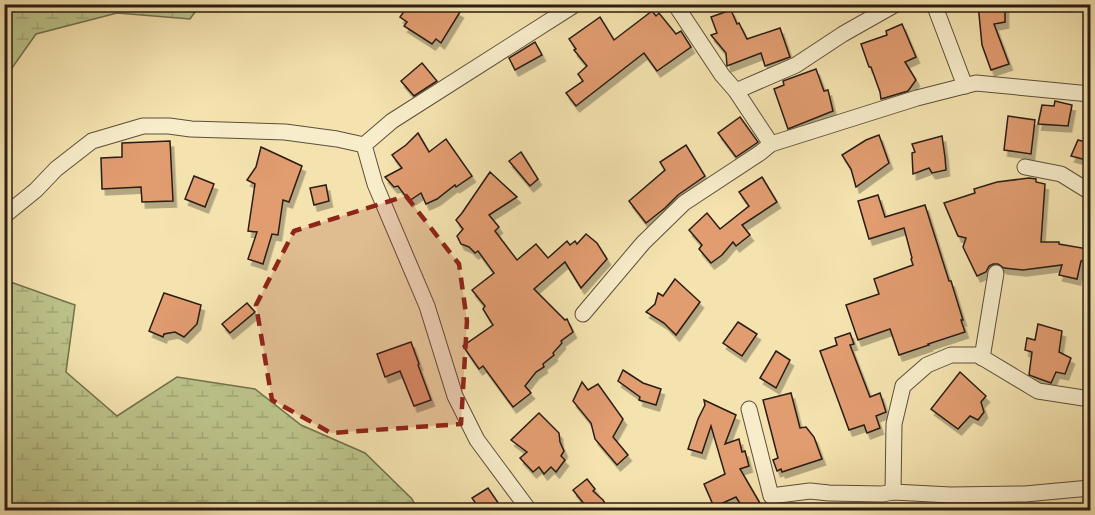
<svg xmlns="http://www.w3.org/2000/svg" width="1095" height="515" font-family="'Libre Caslon Text',serif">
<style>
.wetland{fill:url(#wetland-marsh);stroke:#72704e;stroke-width:1.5}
.building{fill:#e19c70;stroke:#291d13;stroke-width:1.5;filter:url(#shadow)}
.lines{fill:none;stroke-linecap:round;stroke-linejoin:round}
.street-casing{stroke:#5c4e3a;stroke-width:17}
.street{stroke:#f8edcb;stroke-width:15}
.marked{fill:#8f2418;fill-opacity:0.2;stroke:#8f2418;stroke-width:4.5;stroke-dasharray:12 8;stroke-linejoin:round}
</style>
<defs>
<pattern id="wetland-marsh" width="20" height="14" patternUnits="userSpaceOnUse" patternTransform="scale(1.5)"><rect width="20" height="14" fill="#bcc38a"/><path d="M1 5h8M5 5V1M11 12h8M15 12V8" fill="none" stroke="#a2a776"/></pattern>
<filter id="shadow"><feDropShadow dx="3.5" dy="6" stdDeviation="0" flood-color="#0004"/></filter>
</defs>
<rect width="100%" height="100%" fill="#f4e3af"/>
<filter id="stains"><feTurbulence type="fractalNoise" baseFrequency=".00333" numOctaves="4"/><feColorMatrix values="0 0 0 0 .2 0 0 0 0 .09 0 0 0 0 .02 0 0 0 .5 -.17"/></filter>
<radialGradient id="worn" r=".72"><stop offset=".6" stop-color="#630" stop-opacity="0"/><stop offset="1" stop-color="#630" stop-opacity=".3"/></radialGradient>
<g class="wetland">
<polygon points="5,4 200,4 200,5 190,19 117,13 36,34 5,78"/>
<polygon points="5,280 75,305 66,372 117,416 177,377 255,389 301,425 365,453 412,499 418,510 5,510"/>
</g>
<g class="building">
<polygon points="409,4 446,4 460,12 441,43 436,39 432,44 404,26 407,22 400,17"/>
<polygon points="978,4 1005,4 1005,22 994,24 1009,64 991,70 982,45"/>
<polygon points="731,10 737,24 739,23 747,39 780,28 790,57 765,66 761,53 727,66 726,53 711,35 717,33 711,17"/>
<polygon points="652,11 656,16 659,13 676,34 681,31 691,47 657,71 644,53 576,106 566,93 583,81 578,74 587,66 574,50 576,49 569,39 600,17 614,40"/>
<polygon points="902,24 916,57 905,62 916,80 908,91 881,99 880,92 871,67 869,67 861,44 887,35 886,31"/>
<polygon points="535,42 542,55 515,70 509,58"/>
<polygon points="422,63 437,81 414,96 401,81"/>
<polygon points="816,69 824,91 828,90 833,111 788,129 774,89 784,85 783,81"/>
<polygon points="1055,101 1072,105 1068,126 1038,124 1042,105 1054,106"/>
<polygon points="1008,116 1035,120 1031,154 1004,150"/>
<polygon points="740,117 758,142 736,157 718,133"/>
<polygon points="418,133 429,152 446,139 472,176 456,187 455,185 437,199 426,204 421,193 409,201 398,186 394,187 385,177 402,168 392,155 406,145"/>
<polygon points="879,135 889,163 856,187 851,169 842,155 866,140"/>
<polygon points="942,136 945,157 946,170 932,173 929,168 913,174 912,153 915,152 912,144"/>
<polygon points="1078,140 1090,143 1090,161 1071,156"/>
<polygon points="170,141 173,201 142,202 141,187 102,189 101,158 122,157 122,143"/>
<polygon points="686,145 705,176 678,195 665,208 646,223 629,201 665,170 660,162"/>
<polygon points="261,147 302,166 289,202 283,200 278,235 272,234 263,264 248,259 257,232 248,231 255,184 247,180 256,167"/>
<polygon points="521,152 538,179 530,186 509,161"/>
<polygon points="490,172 517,197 489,215 499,227 495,231 517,260 536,244 548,258 567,241 570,245 575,241 577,244 586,234 597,243 607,259 581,288 565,262 534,289 565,320 567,319 573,332 561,341 562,343 553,353 554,355 543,364 544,367 536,372 525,386 531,393 513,407 483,366 479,369 463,346 493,325 483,309 485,306 472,290 494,273 478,251 475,253 469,247 461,244 457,236 463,229 456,220 462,213"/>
<polygon points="194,176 214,184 205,207 185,199"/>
<polygon points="762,177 777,202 742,225 750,235 736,246 733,242 722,255 711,263 699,249 702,245 689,230 707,213 720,229 749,206 739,192"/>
<polygon points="1029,178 1036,179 1036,182 1045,184 1041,242 1059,242 1059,244 1088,249 1086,259 1081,261 1077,279 1059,275 1062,265 1023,270 1004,268 998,264 993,264 989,266 986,272 977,276 963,247 966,238 958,236 944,203 975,193 974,189 997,182"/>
<polygon points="326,185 329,201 314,205 310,188"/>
<polygon points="878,195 885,217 925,205 949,281 951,281 963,320 961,320 965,332 928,344 929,345 899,355 890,329 858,340 846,305 879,294 874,279 913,265 911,259 912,258 904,228 869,239 858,201"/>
<polygon points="675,279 700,302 676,335 664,323 646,312 655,304 658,293 663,296"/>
<polygon points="164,293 201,305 197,324 184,337 175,332 164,334 163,337 149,331"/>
<polygon points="247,303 255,312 230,333 222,324"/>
<polygon points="738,322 757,334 742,356 723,343"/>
<polygon points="1038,324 1062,331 1059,352 1071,358 1065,374 1056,372 1051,383 1029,375 1032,352 1025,350 1027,338 1035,340"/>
<polygon points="850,333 854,344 850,345 870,397 880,393 886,412 876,416 880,428 867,433 864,425 849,430 820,351 837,345 835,338"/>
<polygon points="411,342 419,364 418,365 431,400 414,406 400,371 385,377 377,354"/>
<polygon points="776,351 790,360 776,388 760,378"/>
<polygon points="623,370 643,383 661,389 656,405 639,400 640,397 618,381"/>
<polygon points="960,372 986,396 981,402 984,412 978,420 970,416 958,429 931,409"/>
<polygon points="582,382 588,390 598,384 623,419 613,437 628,455 617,465 595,439 591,423 573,401"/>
<polygon points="791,393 800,428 806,427 814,437 822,459 782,472 781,469 777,471 773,460 778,458 763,400"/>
<polygon points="704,400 736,415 725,444 739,439 742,452 745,451 749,466 740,469 761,505 752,510 744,510 736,497 714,507 704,484 725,474 711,426 702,453 688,449 698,419 705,405"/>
<polygon points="539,413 559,433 560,442 564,451 561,456 565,460 556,472 551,467 544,474 539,467 533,472 520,458 527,452 511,440"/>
<polygon points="587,479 595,489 593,491 603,500 609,510 589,510 573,490"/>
<polygon points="488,488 503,510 480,510 472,498"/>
</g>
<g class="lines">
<defs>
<g id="street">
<polyline points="675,4 722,75 736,91 771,144"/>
<polyline points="934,4 965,86"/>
<polyline points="736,91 796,65 843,34 896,4"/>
<polyline points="1025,167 1061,174 1090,192"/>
<polyline points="4,216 36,190 56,169 92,141 143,126 169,126 191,129 285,132 337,139 364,145"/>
<polyline points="583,314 643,243 684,203 760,153 771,144 917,98 976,83 1090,94"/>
<polyline points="982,358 996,273"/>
<polyline points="749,409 771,496 810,491 829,493 882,494 893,492 951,495 1025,494 1090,488"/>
<polyline points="893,492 894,424 903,386 927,365 951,355 978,355 1038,391 1090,399"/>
<polyline points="529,510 477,440 455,396 427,306 375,184 364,145 392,121 576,4"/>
</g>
</defs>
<use href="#street" class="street-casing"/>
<use href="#street" class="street"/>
</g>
<path class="marked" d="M406 196 459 264 467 321 461 424 331 433 272 400 256 305 294 231Z"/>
<rect width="1095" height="515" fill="none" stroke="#f4e3af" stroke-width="24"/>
<rect x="6" y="6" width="1083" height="503" fill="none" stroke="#291d13" stroke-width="3"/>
<rect x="12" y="12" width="1071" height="491" fill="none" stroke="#291d13" stroke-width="1.5"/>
<rect width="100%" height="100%" filter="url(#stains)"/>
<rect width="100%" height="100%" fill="url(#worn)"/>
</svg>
